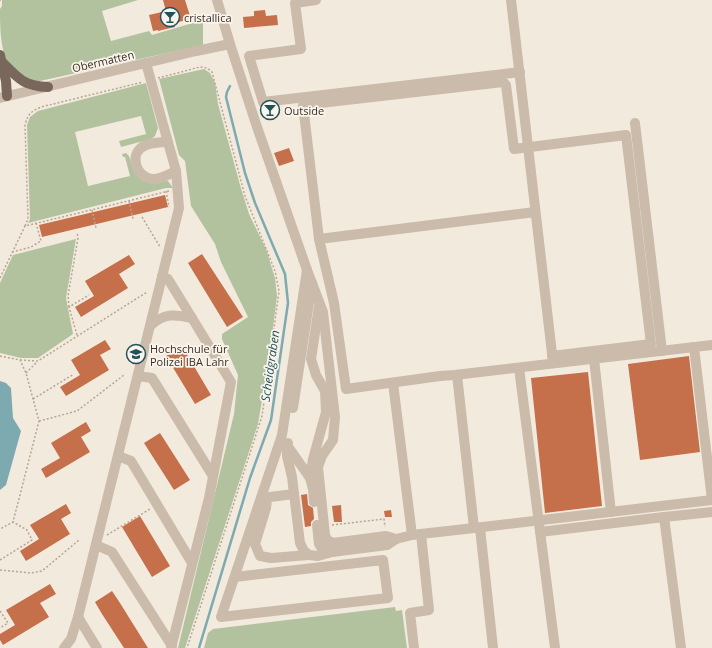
<svg xmlns="http://www.w3.org/2000/svg" width="712" height="648" font-family="'Open Sans',sans-serif">
<style>
.green{fill:#b3c29e}
.water{fill:#7daab0}
.lines{fill:none;stroke-linecap:round;stroke-linejoin:round}
.stream{stroke:#7daab0;stroke-width:2.5}
.building{fill:#c5704a}
.path{stroke:#b7a594;stroke-width:1.5;stroke-dasharray:2 2;stroke-linecap:butt}
.minor{stroke:#cbbbaa;stroke-width:10}
.major{stroke:#7a675b;stroke-width:10}
.labels{text-anchor:middle;dominant-baseline:central;stroke-width:3.5;stroke-linejoin:round;paint-order:stroke}
.poi-label{font-size:11px;fill:#382f2a;stroke:#faf4eb;text-anchor:start}
.street-label{font-size:11px;fill:#382f2a;stroke:#faf4eb}
.water-label{font-size:12px;font-style:italic;fill:#1f525a;stroke:#faf4eb}
</style>
<rect width="100%" height="100%" fill="#f3eade"/>
<g class="green">
<path d="M2 0H138L102 11 111 41 149 31 152 35 203 20V45L31 83C25 78 16 73 11 67 0 54 0 26 0 9L2 6Z"/>
<polygon points="204,69 210,73 215,83 218,104 240,185 249,214 266,249 275,278 277,296 269,359 258,424 185,648 178,648 234,414 238,375 222,339 222,334 248,317 221,262 215,244 191,206 185,161 179,155 159,79"/>
<polygon points="146,83 158,128 155,136 151,139 121,147 119,141 146,134 141,116 75,132 88,186 130,176 125,157 123,157 122,154 126,153 129,156 134,172 165,180 168,181 173,188 166,188 28,223 30,219 27,125 30,117 38,111"/>
<polygon points="76,239 66,298 73,334 38,358 21,358 0,353 0,283 13,255"/>
<polygon points="395,607 396,611 402,610 407,648 204,648 208,633 213,629"/>
</g>
<polygon class="water" points="0,381 6,383 11,388 13,418 21,431 6,485 0,490"/>
<g class="lines">
<polyline class="stream" points="199,648 250,478 271,420 288,303 285,274 255,203 245,173 226,97 227,92 230,86"/>
</g>
<g class="building">
<polygon points="163,0 185,0 191,19 174,23 175,27 158,31 158,30 153,31 149,15 166,11"/>
<polygon points="265,10 266,16 277,15 278,25 244,28 243,17 254,16 254,11"/>
<polygon points="279,107 280,113 262,115 261,108"/>
<polygon points="289,148 294,161 279,166 274,153"/>
<polygon points="165,195 168,207 42,237 39,225"/>
<polygon points="202,254 243,317 227,327 188,263"/>
<polygon points="129,255 135,264 119,274 128,288 81,317 75,307 94,296 85,281"/>
<polygon points="105,340 111,349 100,355 109,370 66,396 60,387 80,375 71,360"/>
<polygon points="182,346 211,395 195,404 166,356"/>
<polygon points="689,356 700,452 640,460 628,364"/>
<polygon points="588,372 602,506 545,513 531,378"/>
<polygon points="86,422 91,431 81,437 90,452 46,478 41,469 60,458 51,443"/>
<polygon points="160,433 190,480 174,490 144,443"/>
<polygon points="307,494 308,505 313,508 314,519 311,522 311,526 305,527 301,495"/>
<polygon points="66,504 71,513 61,519 70,534 26,561 20,551 39,539 30,525"/>
<polygon points="341,505 342,522 334,522 332,506"/>
<polygon points="391,510 392,517 385,517 384,511"/>
<polygon points="140,516 170,566 152,577 122,527"/>
<polygon points="50,584 56,594 40,603 49,617 3,645 0,640 0,634 15,625 6,610"/>
<polygon points="112,591 120,603 148,648 124,648 102,614 95,602"/>
</g>
<g class="lines">
<g class="path">
<polyline points="0,1 0,0"/>
<polyline points="158,78 200,67 207,68 212,72 245,196 275,271 279,291 262,416 187,648"/>
<polyline points="166,191 169,207"/>
<polyline points="129,201 133,219"/>
<polyline points="92,210 96,228"/>
<polyline points="142,217 160,247"/>
<path d="M25 226 28 219 25 125C28 114 30 112 41 107L143 82"/>
<polyline points="12,252 31,247 41,241 36,223"/>
<polyline points="0,278 25,226 169,191"/>
<polyline points="69,307 68,296 78,238 77,232"/>
<polyline points="77,335 69,307 89,295"/>
<polyline points="0,356 20,360 26,373 39,421 13,522 0,529"/>
<polyline points="20,360 38,361 147,292"/>
<polyline points="26,373 37,362"/>
<polyline points="33,399 74,374"/>
<polyline points="39,421 77,411 124,375"/>
<polyline points="332,525 384,519 385,527"/>
<polyline points="107,535 150,509"/>
<polyline points="0,560 32,540 27,530 13,522"/>
<polyline points="0,570 31,573 42,571 79,540"/>
<polyline points="0,611 8,623 0,628"/>
</g>
<g class="minor">
<polyline points="316,0 295,3 301,49 249,56 263,102 520,72"/>
<polyline points="511,0 553,362"/>
<polyline points="230,44 256,124 307,270 323,312 335,417 333,440 322,456 318,467 325,535 327,540 333,543 386,536 396,539"/>
<polyline points="0,98 196,51 230,44 217,0"/>
<polyline points="635,123 662,351"/>
<path d="M168 142C161 142 152 143 146 145 128 152 135 177 152 179 160 180 169 174 176 171"/>
<polyline points="319,239 535,212"/>
<polyline points="162,276 168,279 192,318"/>
<path d="M150 326C164 313 174 314 192 318L231 382 209 498 171 648"/>
<polyline points="694,347 712,500"/>
<polyline points="552,356 651,344 626,135 514,149 506,85 503,82 303,105 319,239 334,303 346,389 440,376 455,375 712,345"/>
<polyline points="594,359 611,512"/>
<polyline points="519,368 555,648"/>
<polyline points="457,375 474,528 712,500"/>
<polyline points="138,376 152,378 213,476"/>
<polyline points="393,383 412,535"/>
<polyline points="293,408 312,283"/>
<polyline points="288,443 287,445 310,478"/>
<polyline points="287,445 287,456 292,477 300,543 304,551 309,555 318,556 332,552 387,545 396,539 412,535 474,528"/>
<polyline points="118,456 131,461 192,563"/>
<polyline points="294,494 270,497 267,500 266,508 255,544 260,556 271,558 309,555"/>
<polyline points="314,502 313,489 310,478 313,459 326,412 325,391 316,375 311,359 319,306"/>
<polyline points="664,517 712,512"/>
<polyline points="317,525 319,544 322,549 332,552"/>
<polyline points="480,528 493,648"/>
<polyline points="540,532 664,517 681,648"/>
<polyline points="96,545 112,552 172,646"/>
<polyline points="235,577 383,560 388,598 221,617 282,435 307,270"/>
<polyline points="78,617 97,648"/>
<polyline points="64,648 71,639 78,617 179,208 176,171 146,63"/>
<polyline points="414,648 410,613 429,610 421,534"/>
</g>
<g class="major">
<polyline points="0,55 6,81 7,96"/>
<path d="M2 62C18 78 23 86 48 87"/>
</g>
</g>
<defs>
<symbol id="bar-ring" viewBox="-11 -11 22 22"><circle r="9.5" fill="#faf4eb" stroke="#1f525a" stroke-width="1.5"/><path d="M-6-5H6L.8 .8V4.5H3.5V6h-7V4.5H-.8V.8Z" fill="#1f525a"/></symbol>
<symbol id="university-ring" viewBox="-11 -11 22 22"><circle r="9.5" fill="#faf4eb" stroke="#1f525a" stroke-width="1.5"/><path d="M0-5L7-2L0 1L-7-2ZM-4 1L0 2.5L4 1V4Q0 6-4 4Z" fill="#1f525a"/></symbol>
</defs>
<g fill-rule="evenodd">
<use href="#bar-ring" x="159" y="6" width="22" height="22"/>
<use href="#bar-ring" x="259" y="99" width="22" height="22"/>
<use href="#university-ring" x="125" y="343" width="22" height="22"/>
</g>
<g class="labels">
<g class="poi-label">
<text x="184" y="17">cristallica</text>
<text x="284" y="110">Outside</text>
<text x="150" y="348">Hochschule für<tspan x="150" dy="13">Polizei IBA Lahr</tspan></text>
</g>
<g class="street-label">
<text transform="translate(103 61) rotate(-13)">Obermatten</text>
</g>
<g class="water-label">
<text transform="translate(270 366) rotate(-82)">Scheidgraben</text>
</g>
</g>
</svg>
